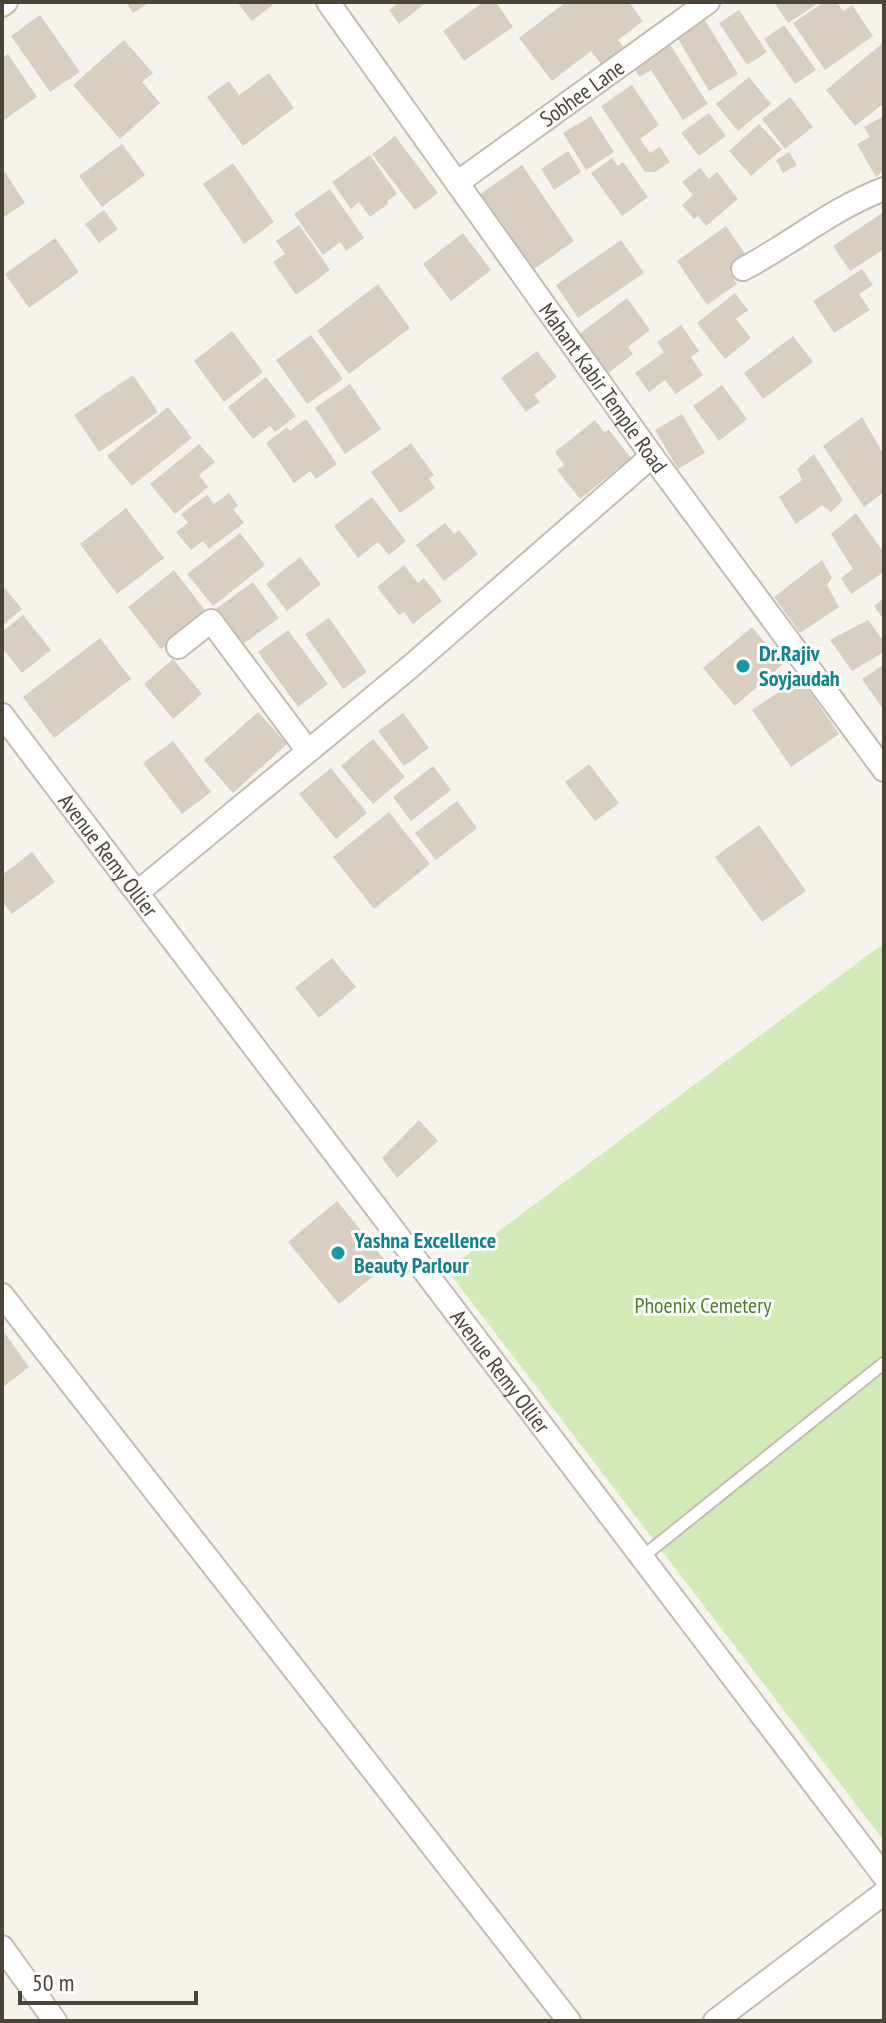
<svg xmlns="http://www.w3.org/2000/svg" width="886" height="2023" font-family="'PT Sans Narrow',sans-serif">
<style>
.green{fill:#d2eab5}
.building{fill:#d8cfc1}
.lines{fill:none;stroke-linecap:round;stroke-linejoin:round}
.lane-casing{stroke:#c2bbae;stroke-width:15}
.street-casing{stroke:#c2bbae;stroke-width:26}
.lane{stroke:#fff;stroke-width:11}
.street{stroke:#fff;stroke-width:22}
.culture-dot{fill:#0f9aa8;stroke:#fff;stroke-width:3}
.labels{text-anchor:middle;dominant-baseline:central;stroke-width:6;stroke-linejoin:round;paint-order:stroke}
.street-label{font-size:22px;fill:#4b4439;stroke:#fff}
.culture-label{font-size:22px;font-weight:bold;fill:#0d838f;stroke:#fff;text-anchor:start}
.park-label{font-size:22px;fill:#4a7f2a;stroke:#fff}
</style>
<rect width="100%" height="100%" fill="#f6f3ec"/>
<polygon class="green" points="884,943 884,1841 447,1270"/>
<g class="building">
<polygon points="126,2 150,2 133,13"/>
<polygon points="237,2 276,2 252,21"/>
<polygon points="399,2 427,2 399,24 389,10"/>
<polygon points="484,2 496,2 513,27 464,61 443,31"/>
<polygon points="566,2 629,2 643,21 618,40 630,56 608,73 591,51 552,81 519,38"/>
<polygon points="774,2 820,2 788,23"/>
<polygon points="824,2 837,2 843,11 852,5 873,36 825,70 793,23"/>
<polygon points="739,10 767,52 747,65 719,23"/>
<polygon points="40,15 80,72 50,92 11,36"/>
<polygon points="703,17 738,74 709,91 675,34"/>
<polygon points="784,25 816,70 795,84 764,39"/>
<polygon points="124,40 153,73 142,82 160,103 120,139 73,85"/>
<polygon points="884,42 884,103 855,126 826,90"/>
<polygon points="669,43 708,104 683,120 651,70 640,77 633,67"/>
<polygon points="8,54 37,97 4,120 2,116 2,58"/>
<polygon points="269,73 294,108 243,146 207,97 229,81 239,95"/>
<polygon points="749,77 771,104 738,131 716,104"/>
<polygon points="632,85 659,125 640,139 650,153 660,147 670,162 655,172 645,172 601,106"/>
<polygon points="790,97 813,127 785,149 762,119"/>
<polygon points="709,113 726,136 699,156 681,133"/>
<polygon points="591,116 614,152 586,170 563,133"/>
<polygon points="884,116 884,170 876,177 857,144 870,137 864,127"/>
<polygon points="759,124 782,149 751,176 729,151"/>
<polygon points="395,136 438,193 415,210 372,154"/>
<polygon points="122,144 145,175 102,207 79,176"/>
<polygon points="568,151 581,172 554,190 541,169"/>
<polygon points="789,152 797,165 783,173 776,160"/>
<polygon points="370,155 397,194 387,201 388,204 370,217 359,202 351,209 332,182"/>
<polygon points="612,158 618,166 623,162 648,197 622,216 591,173"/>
<polygon points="233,163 274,222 244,244 203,184"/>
<polygon points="522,165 574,241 531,271 479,195"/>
<polygon points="700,168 709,179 717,172 738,199 706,226 698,216 694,219 682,205 693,195 682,182"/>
<polygon points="5,172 25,203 2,218 2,174"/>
<polygon points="330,189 364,238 346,251 340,242 323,255 294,214"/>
<polygon points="104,210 118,229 99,243 85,224"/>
<polygon points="882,213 884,249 850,271 833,246"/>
<polygon points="299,225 330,270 296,295 273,262 285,254 276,241"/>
<polygon points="726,226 748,258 729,271 737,284 707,305 677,261"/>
<polygon points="463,233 491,270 451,301 423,264"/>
<polygon points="55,238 79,272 29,308 5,274"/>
<polygon points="621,240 644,273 578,318 556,285"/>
<polygon points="862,269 873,285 859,294 870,310 834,333 813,301"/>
<polygon points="378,284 410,328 349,374 317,331"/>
<polygon points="735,293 748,310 736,319 751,338 725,359 697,323"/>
<polygon points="627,298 650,330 628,347 633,354 603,377 574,338"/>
<polygon points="681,325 699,351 691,357 703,375 676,394 665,380 649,392 635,373 664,352 657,342"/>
<polygon points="232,331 263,372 224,402 194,361"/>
<polygon points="311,335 343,379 307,404 276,360"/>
<polygon points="793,336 813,362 763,399 744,373"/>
<polygon points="537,351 557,377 534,395 540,402 526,412 501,378"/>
<polygon points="133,375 158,412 99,452 74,415"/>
<polygon points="266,377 296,416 275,432 270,426 253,439 228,407"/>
<polygon points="350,384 381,429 345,454 315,408"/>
<polygon points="722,385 747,419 719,441 693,406"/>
<polygon points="168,407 192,438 132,486 107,456"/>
<polygon points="682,414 705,453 678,469 655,430"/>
<polygon points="862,417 884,455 884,492 864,507 823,446"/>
<polygon points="306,419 337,464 316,479 310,471 294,483 266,443 287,427 290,431"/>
<polygon points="595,420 604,432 609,430 631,458 580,499 557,470 564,465 555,452"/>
<polygon points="411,443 434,475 429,479 435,488 400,513 371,472"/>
<polygon points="199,444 215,462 199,475 208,487 175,514 150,484"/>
<polygon points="814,454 843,500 831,512 822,505 796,524 779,497 802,480 797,469"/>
<polygon points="229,493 238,506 233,509 244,523 209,549 203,541 191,550 176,532 188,523 181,514 207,495 214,504"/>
<polygon points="372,497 406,541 389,555 378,542 358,558 334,526"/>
<polygon points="126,508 164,558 117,594 80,544"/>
<polygon points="856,513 884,553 884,572 851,594 841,578 853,569 831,534"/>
<polygon points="445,523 454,534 459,530 478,554 444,581 416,545"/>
<polygon points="240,533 265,565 213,606 187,574"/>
<polygon points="300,557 321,584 287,611 266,584"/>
<polygon points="822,560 832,578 827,585 839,607 800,633 774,597"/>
<polygon points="404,565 418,583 424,578 442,601 413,624 404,612 399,615 377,587"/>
<polygon points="174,570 207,613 161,649 128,607"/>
<polygon points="253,582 279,618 239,647 213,611"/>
<polygon points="2,585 22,609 2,626"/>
<polygon points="884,598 884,620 874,606"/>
<polygon points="23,615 51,650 22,673 2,648 2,632"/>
<polygon points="329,618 367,672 343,689 305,634"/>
<polygon points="868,620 884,642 884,652 852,671 830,640"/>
<polygon points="752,627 783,664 735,706 703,668"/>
<polygon points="288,630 328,684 298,707 258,652"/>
<polygon points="100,638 131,679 54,738 23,697"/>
<polygon points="173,659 202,694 173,719 144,684"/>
<polygon points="884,664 884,710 862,679"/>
<polygon points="800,677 839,734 791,767 752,710"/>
<polygon points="258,712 287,744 233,793 204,760"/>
<polygon points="403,713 429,748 404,766 378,731"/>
<polygon points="373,739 405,777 373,804 341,766"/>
<polygon points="173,741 211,792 182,814 143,763"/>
<polygon points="589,764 619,803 595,821 565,782"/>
<polygon points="433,766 451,790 411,821 393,797"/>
<polygon points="331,768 367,813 336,839 299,794"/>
<polygon points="457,801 477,828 436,860 415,833"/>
<polygon points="389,812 430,864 374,909 333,857"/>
<polygon points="759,825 806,891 762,922 715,857"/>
<polygon points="32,852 55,882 12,914 2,901 2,875"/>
<polygon points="332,958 356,987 319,1018 295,988"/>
<polygon points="419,1120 438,1141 397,1178 382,1158"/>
<polygon points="337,1201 388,1264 339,1304 288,1242"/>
<polygon points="4,1332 29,1367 2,1388 2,1333"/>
</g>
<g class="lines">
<defs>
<polyline id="lane" points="641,1558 884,1363"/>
<g id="street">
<path id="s1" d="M328 2 652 456 884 770"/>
<polyline points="2,5 6,2"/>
<path id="s2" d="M457 183 708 2"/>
<path d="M743 269C791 244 833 208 884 189"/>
<polyline points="178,647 211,621 308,751"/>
<path id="s3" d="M2 715 884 1876"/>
<polyline points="138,892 410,667 652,456"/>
<polyline points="2,1295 569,2021"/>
<polyline points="2,1947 55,2021"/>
<polyline points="715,2021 884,1893"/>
</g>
</defs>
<use href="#lane" class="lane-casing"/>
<use href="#street" class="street-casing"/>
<use href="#lane" class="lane"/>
<use href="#street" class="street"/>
</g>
<g class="culture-dot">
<circle cx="743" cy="666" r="8"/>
<circle cx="338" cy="1253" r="8"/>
</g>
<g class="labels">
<g class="street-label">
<text stroke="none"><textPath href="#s2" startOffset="154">Sobhee Lane</textPath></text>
<text stroke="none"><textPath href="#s1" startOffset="474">Mahant Kabir Temple Road</textPath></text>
<text stroke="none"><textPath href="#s3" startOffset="176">Avenue Remy Ollier</textPath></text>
<text stroke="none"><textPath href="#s3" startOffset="824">Avenue Remy Ollier</textPath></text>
</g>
<g class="culture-label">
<text x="759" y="653">Dr.Rajiv<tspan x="759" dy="25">Soyjaudah</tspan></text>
<text x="354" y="1240">Yashna Excellence<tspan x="354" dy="25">Beauty Parlour</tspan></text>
</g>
<g class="park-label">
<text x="703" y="1305">Phoenix Cemetery</text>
</g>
</g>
<rect width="886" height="2023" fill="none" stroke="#4b4439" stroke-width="8"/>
<path d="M20 1991v12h176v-12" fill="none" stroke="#4b4439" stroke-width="4"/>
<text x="32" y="1991" font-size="24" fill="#4b4439" stroke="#ffffff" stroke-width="6" paint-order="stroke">50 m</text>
</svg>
